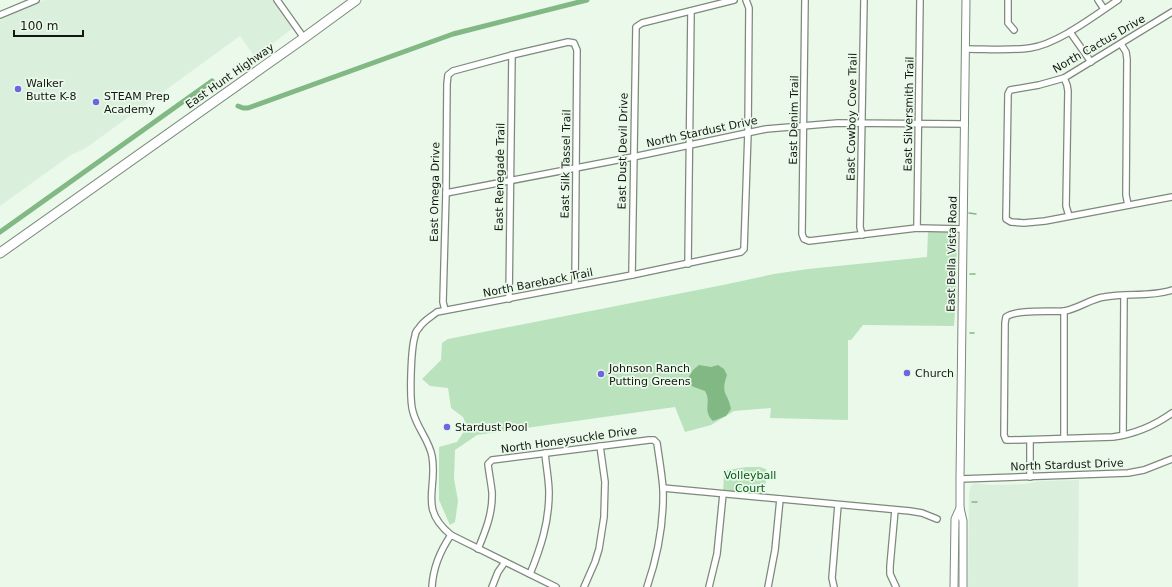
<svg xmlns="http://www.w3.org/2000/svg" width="1172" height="587" font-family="'DejaVu Sans',sans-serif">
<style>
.built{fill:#dbf0dc}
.green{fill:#bae2bc}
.water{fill:#81b884}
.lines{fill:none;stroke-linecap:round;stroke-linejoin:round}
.stream{stroke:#81b884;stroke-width:1.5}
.canal{stroke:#81b884;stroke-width:5}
.minor-casing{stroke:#7c897c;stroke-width:8}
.tertiary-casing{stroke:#7c897c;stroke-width:9}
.primary-casing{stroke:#7c897c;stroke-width:11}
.minor{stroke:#fff;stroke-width:5.5}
.tertiary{stroke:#fff;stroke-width:7}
.primary{stroke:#fff;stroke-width:9}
.poi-dot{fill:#6c67e1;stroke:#eaf9ea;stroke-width:1.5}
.labels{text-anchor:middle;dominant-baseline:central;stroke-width:3.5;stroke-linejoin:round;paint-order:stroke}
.street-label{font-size:11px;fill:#131813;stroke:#eaf9ea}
.poi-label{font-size:11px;fill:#131813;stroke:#eaf9ea;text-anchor:start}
.park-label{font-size:11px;fill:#035b19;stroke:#eaf9ea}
</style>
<rect width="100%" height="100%" fill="#eaf9ea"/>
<g class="built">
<polygon points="44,0 273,0 293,28 255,57 240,36 86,148 71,155 0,206 0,20"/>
<polygon points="1079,480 1078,587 968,587 969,494 971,485 975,483 990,485 1023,484 1041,481"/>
</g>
<g class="green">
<polygon points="928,232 957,232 956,296 954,326 863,325 851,340 848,340 848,420 770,418 771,408 734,411 711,425 685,432 675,407 477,435 455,450 454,479 458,501 455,522 450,525 439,500 439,447 457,442 467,427 463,417 451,408 448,388 430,386 422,379 441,360 442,343 448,339 723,285 774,274 808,269 927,257"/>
<polygon points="747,467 760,467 766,469 767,477 762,498 723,494 724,474 727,470"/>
</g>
<path class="water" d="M699 365 711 367 718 365 724 369 727 375C720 395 728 392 731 409L726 416 713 421C702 410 712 402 705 391L694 387 689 384 688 378 693 370Z"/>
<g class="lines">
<g class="stream">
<polyline points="969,213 976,214"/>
<polyline points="970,274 975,274"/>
<polyline points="970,333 974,333"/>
<polyline points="972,502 977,502"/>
</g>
<g class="canal">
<polyline points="238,106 243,108 248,108 453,34 587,0"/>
<polyline points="0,232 212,81"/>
</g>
<defs>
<g id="minor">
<polyline points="277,0 304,38"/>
<polyline points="805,0 802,234 804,239 809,241 917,228 963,229"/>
<polyline points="1008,0 1008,23 1014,30"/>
<polyline points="1098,0 1104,9"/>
<polyline points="1172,12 1064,78 1039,85 1010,90 1008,94 1006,219 1011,222 1024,223 1045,221 1172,197"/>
<polyline points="0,15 36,0"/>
<polyline points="1070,32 1091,62"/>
<polyline points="1121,44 1126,52 1127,59 1126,195 1128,205"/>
<path d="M965 49C986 49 1009 51 1030 48 1058 44 1094 16 1118 0"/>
<polyline points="1064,78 1067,85 1068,91 1066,206 1069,216"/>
<polyline points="446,193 633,157 766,129 838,123 965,124"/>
<polyline points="917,228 920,0"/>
<polyline points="862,235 860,227 864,0"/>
<polyline points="688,264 691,11"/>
<polyline points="632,275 636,27 642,23 734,0"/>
<path d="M1172 290C1151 297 1127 293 1104 297 1090 299 1078 309 1064 311 1049 312 1017 309 1006 317L1005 323 1004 435 1006 440H1012L1113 437C1134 434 1154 426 1172 413"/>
<polyline points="509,299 512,55"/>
<polyline points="445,310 443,302 446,193 447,84 448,75 453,71 512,55 568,42 574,43 577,50 575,285"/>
<polyline points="1123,435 1124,296"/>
<polyline points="1064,438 1064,311"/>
<polyline points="1030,440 1030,477"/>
<polyline points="960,479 1128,473 1144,470 1172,459"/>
<polyline points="663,488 910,511 922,513 937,519"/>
<polyline points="895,510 890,566 890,574 896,587"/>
<path d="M478 549C486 530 493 512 492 492 491 483 489 473 488 464L492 460 649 440H654L657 443C659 458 662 474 663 489 664 523 658 555 647 587"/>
<path d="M530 574C541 547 549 522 549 493 549 480 546 466 545 453"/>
<path d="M432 587C433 568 440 551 451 535"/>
<polyline points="492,587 498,572 505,562"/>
<path d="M556 587 451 535C418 508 438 489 432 456 429 440 417 428 413 412 409 400 411 348 415 336 415 333 417 330 419 328 423 321 431 317 437 312L632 275 741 252 744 249 748 132 749 8 746 0"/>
<polyline points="584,587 595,562 599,549 604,517 605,482 600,446"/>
<polyline points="709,587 717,554 723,494"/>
<polyline points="768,587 775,550 780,499"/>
<polyline points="834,587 832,578 838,505"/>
</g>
<g id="tertiary">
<polyline points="954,587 955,519 960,508"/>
<polyline points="963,587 963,521 960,508 960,479 966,0"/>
</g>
<polyline id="primary" points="0,253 304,38 356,0"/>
</defs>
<use href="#minor" class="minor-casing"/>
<use href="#tertiary" class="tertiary-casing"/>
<use href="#primary" class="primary-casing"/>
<use href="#minor" class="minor"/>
<use href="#tertiary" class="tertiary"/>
<use href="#primary" class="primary"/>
</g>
<g class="poi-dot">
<circle cx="18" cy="89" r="4"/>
<circle cx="96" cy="102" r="4"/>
<circle cx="907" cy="373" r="4"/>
<circle cx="601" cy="374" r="4"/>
<circle cx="447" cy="427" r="4"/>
</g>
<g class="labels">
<g class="street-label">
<text transform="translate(1099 44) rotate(-30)">North Cactus Drive</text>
<text transform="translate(230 76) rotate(-35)">East Hunt Highway</text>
<text transform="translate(909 114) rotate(-89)">East Silversmith Trail</text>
<text transform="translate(852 117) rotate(-89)">East Cowboy Cove Trail</text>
<text transform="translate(794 120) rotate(-89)">East Denim Trail</text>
<text transform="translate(702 132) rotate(-12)">North Stardust Drive</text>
<text transform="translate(623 151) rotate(-89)">East Dust Devil Drive</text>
<text transform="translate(566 164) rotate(-89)">East Silk Tassel Trail</text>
<text transform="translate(500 177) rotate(-89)">East Renegade Trail</text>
<text transform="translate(435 192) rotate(-89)">East Omega Drive</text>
<text transform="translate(952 254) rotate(-89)">East Bella Vista Road</text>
<text transform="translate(538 283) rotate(-11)">North Bareback Trail</text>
<text transform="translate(569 440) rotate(-8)">North Honeysuckle Drive</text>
<text transform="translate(1067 465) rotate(-2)">North Stardust Drive</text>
</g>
<g class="poi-label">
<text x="26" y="83">Walker<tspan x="26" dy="13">Butte K-8</tspan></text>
<text x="104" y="96">STEAM Prep<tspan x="104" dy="13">Academy</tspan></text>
<text x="609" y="368">Johnson Ranch<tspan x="609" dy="13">Putting Greens</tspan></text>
<text x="915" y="373">Church</text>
<text x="455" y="427">Stardust Pool</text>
</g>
<g class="park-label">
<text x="750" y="475">Volleyball<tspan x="750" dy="13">Court</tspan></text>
</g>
</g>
<path d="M14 30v6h69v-6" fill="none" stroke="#131813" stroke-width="2"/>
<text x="20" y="30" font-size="12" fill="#131813" stroke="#eaf9ea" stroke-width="3" paint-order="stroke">100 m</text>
</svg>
